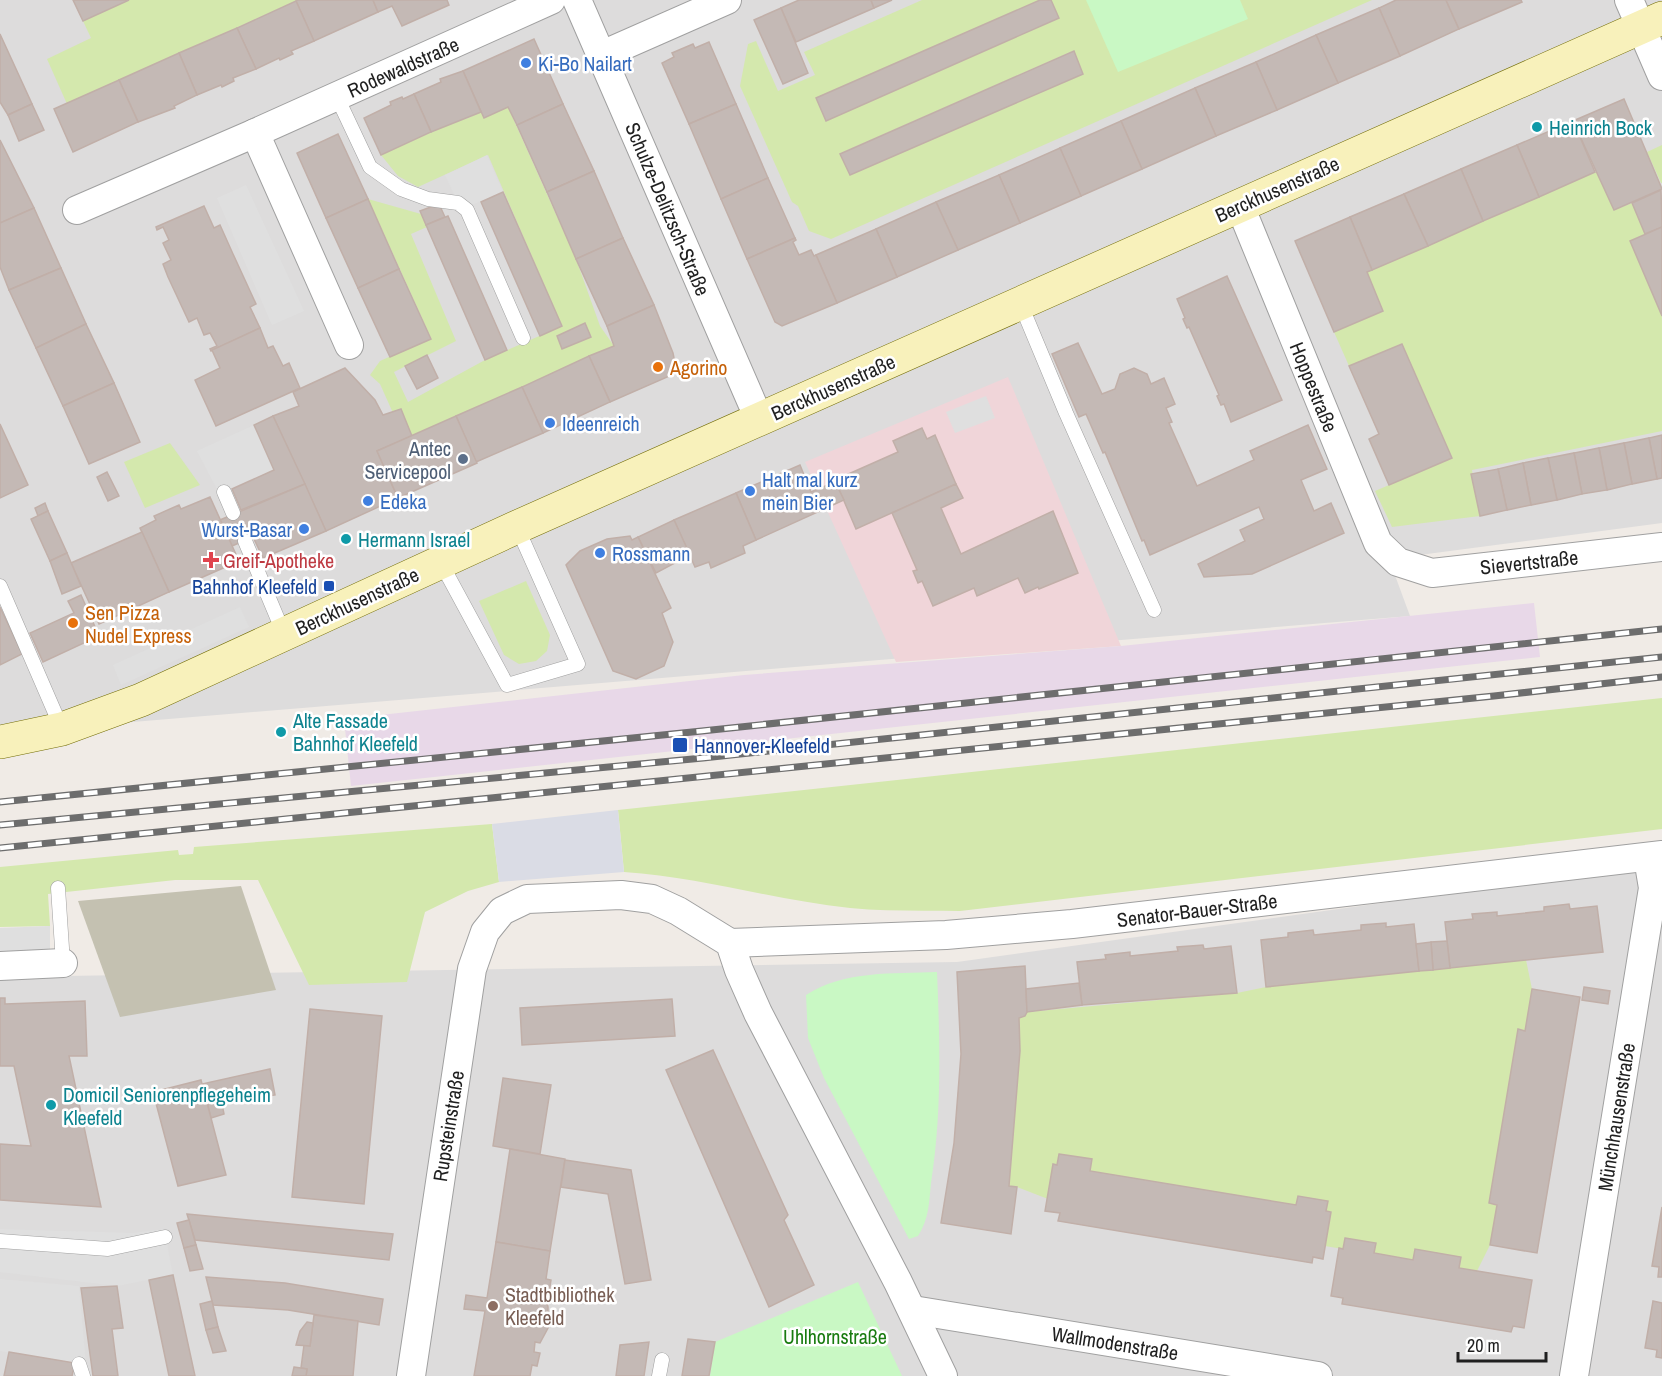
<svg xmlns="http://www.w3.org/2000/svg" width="1662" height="1376" font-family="'Archivo Narrow',sans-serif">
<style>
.residential{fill:#dddcdc}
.commercial{fill:#f0d5d9}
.industrial{fill:#e8d8e8}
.construction{fill:#c4c1b1}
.grass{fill:#d4e8ad;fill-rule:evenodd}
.park{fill:#c9f8c4}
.parking{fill:#dfdfdf}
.plaza{fill:#dadce5}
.building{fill:#c4b9b5;stroke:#c1afa8;stroke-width:1.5}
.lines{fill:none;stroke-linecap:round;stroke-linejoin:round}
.lane-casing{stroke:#a0a0a0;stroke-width:15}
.street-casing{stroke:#a0a0a0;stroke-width:30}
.secondary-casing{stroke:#746e08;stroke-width:34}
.lane{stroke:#fff;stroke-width:14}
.street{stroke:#fff;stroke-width:28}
.secondary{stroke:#f8f1bb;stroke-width:33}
.rail-casing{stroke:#6d6d6d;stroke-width:7}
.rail{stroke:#fff;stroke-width:4.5;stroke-dasharray:14;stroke-linecap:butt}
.shop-dot{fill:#3f7fe0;stroke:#fff;stroke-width:2}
.culture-dot{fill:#0f9aa8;stroke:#fff;stroke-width:2}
.food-dot{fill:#e8710a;stroke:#fff;stroke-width:2}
.service-dot{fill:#5c6f8a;stroke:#fff;stroke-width:2}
.health-dot{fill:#e0444e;stroke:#fff;stroke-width:2}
.transit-dot{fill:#1a4fb4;stroke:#fff;stroke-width:2}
.education-dot{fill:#8d6e63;stroke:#fff;stroke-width:2}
.labels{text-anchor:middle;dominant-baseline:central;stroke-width:5;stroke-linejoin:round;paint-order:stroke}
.shop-label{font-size:20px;fill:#366cbe;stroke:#fff;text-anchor:start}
.street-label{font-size:20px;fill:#1f1f1f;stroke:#fff}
.culture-label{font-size:20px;fill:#0d838f;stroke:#fff;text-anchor:start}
.food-label{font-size:20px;fill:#c56008;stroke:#fff;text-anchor:start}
.service-label{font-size:20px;fill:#4e5e75;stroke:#fff;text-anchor:end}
.health-label{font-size:20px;fill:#be3a42;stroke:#fff;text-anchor:start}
.transit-label{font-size:20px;fill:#164399;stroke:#fff;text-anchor:end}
.education-label{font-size:20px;fill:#785e54;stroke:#fff;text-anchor:start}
.park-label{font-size:20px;fill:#187b0f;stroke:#fff}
</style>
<rect width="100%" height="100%" fill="#f0ebe6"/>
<g class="residential">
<polygon points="0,0 1662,0 1662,523 1389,559 1410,616 0,733"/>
<polygon points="1662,864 1662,1376 0,1376 0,977 957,962"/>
</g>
<polygon class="commercial" points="1008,377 1121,646 896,662 805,462"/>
<polygon class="industrial" points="1534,603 1540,657 351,786 344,719 744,675 1121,646"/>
<polygon class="construction" points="241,886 276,990 120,1017 78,901"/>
<g class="grass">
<polygon points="129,0 298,0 67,104 47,59 91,38 83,21"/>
<path d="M922 0H1040L816 98 826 120 1059 18 1051 0H1372L831 239 809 231 798 206 792 202 740 86 748 44 756 41 778 91 815 75 804 52ZM1073 51 1083 74 850 175 841 153Z"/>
<polygon points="508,107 576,259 600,326 614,346 412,436 393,413 380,384 370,375 380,361 431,338 368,199 421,214 427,227 411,234 456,341 394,372 408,402 485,360 562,326 488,155 418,187 398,176 381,155 465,117 466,119 481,112"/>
<polygon points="1662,145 1662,183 1661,183 1647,152"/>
<polygon points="1598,171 1614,210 1632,203 1645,234 1630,241 1662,316 1662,431 1472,470 1480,516 1392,527 1375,491 1452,458 1402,344 1349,366 1334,332 1383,311 1367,272"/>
<polygon points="170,443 200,485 145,508 124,462"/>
<polygon points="526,581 550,635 547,651 536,661 519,664 504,655 479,601"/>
<path d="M1662 698V829L960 911C924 910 886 912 850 908 774 900 700 877 624 872L618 810Z"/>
<polygon points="492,824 499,882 468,891 425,912 407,982 309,985 258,880 175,880 48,894 50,926 0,927 0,867 178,850 179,855 193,854 194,847"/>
<polygon points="1526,960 1532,989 1525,1031 1519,1029 1489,1203 1497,1205 1490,1245 1477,1271 1459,1268 1415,1249 1413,1260 1374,1253 1376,1243 1345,1238 1343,1249 1325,1246 1331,1212 1326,1211 1328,1201 1298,1196 1296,1205 1090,1171 1092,1159 1060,1154 1057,1165 1054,1164 1048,1199 1017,1187 1009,1186 1020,1052 1019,1018 1025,1016 1027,1012 1237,993 1266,987"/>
</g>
<g class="park">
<polygon points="1086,0 1240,0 1248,19 1118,72"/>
<path d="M937 972C940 1043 942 1113 931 1183 929 1203 929 1219 918 1236L909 1239 824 1078 808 1038 806 995C844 970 894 974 937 972Z"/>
<polygon points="858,1282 902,1376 710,1376 715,1342"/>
</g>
<g class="parking">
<polygon points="487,155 503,192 464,208 458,203 445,175"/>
<polygon points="246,185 304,311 272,325 217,198"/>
<polygon points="986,396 995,418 955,433 946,412"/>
<polygon points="254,425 274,470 219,493 197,451"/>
<polygon points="240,607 249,627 121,685 113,665"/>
<polygon points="50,926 50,964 0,966 0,928"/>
<polygon points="0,1229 131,1233 164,1229 173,1275 117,1286 0,1272"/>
<polygon points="0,1279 79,1286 86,1365 0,1351"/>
</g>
<polygon class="plaza" points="618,810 624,872 499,882 492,824"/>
<g class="building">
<polygon points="73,0 129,0 83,21"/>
<polygon points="298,0 373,0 378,12 314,41 296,1"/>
<polygon points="373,0 447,0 449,5 402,26 392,6 378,12"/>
<polygon points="799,0 871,0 874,8 796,42 781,8"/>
<polygon points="871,0 892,0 874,8"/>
<polygon points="1040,0 1051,0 1059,18 826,121 816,98"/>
<polygon points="1396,0 1446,0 1459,29 1400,56 1379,8"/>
<polygon points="1446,0 1521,0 1522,2 1459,29"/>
<polygon points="296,1 314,41 291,51 293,54 280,60 279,58 256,69 237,28"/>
<polygon points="781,8 808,73 783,84 754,20"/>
<polygon points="1379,8 1400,56 1338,83 1316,35"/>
<polygon points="237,28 256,69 233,78 234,81 222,87 221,85 197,95 179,53"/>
<polygon points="0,34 32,104 8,115 0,102"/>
<polygon points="1316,35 1338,83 1277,110 1256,62"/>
<polygon points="534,39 563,104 517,125 508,107 484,118 463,71"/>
<polygon points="709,42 736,104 689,124 662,63 674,57 672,53 693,44 695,48"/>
<polygon points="1074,51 1083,74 850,175 840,154"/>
<polygon points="179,53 197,95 174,106 175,108 138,122 119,80"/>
<polygon points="1256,62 1277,110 1216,136 1195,88"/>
<polygon points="463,71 481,112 431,132 414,94 441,82 440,79"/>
<polygon points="119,80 138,122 73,152 54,109"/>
<polygon points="1195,88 1216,136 1142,169 1121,121"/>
<polygon points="414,94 431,132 381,155 364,118 391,105 390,102 402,97 403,99"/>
<polygon points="1624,99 1662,189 1614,210 1573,121"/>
<polygon points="32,104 44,130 19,141 8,115"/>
<polygon points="563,104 594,171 547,192 517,125"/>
<polygon points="736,104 768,178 721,199 689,124"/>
<polygon points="1121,121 1142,169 1081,196 1060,148"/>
<polygon points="1573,121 1595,172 1539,197 1517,145"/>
<polygon points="338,134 368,199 326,218 297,153"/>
<polygon points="0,140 34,208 0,223"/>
<polygon points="1517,145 1539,197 1483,221 1461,169"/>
<polygon points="1060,148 1081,196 1020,223 999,175"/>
<polygon points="1461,169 1483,221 1428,246 1404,194"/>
<polygon points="594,171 623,238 576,259 547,192"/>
<polygon points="999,175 1020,223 958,250 936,202"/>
<polygon points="768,178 795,238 747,259 721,199"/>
<polygon points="1661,190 1662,227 1645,234 1632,203"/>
<polygon points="503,192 562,326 540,336 481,202"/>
<polygon points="1404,194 1428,246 1372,270 1350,217"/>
<polygon points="368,199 399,269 358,288 326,218"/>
<polygon points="936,202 958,250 897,277 876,229"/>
<polygon points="439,204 445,217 426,225 420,211"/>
<polygon points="204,206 214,228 220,225 233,254 256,304 250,307 260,328 211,351 210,349 217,346 210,333 204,335 197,318 189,322 168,277 163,264 171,260 163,243 169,240 163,227 157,230 156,227"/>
<polygon points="34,208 61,268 9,290 0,267 0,223"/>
<polygon points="448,216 507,350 485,360 426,225"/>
<polygon points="1350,217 1372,270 1367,272 1383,311 1334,332 1295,241"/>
<polygon points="1662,227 1662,316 1630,241"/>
<polygon points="876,229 897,277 837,303 816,255"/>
<polygon points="623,238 654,305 607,326 576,259"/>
<polygon points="795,238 796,240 793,242 799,255 811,250 814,256 816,255 837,303 782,326 775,322 747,259"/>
<polygon points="61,268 86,324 36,348 9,290"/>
<polygon points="399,269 431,339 390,357 358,288"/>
<polygon points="1227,276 1282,400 1231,422 1224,404 1221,405 1217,396 1219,395 1189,327 1187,328 1183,319 1185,318 1177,299"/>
<polygon points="654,305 673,353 674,358 681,371 610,402 589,356 614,346 607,326"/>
<polygon points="585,323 591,337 562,349 557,336"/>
<polygon points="86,324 114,383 63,406 36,348"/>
<polygon points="260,328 268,348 273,346 283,366 289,363 300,388 216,426 195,380 220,368 212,350"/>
<polygon points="1078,343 1102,394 1115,389 1120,374 1134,368 1147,374 1151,384 1164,378 1175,404 1166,408 1172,422 1169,423 1197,486 1254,460 1250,451 1308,425 1327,469 1301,480 1314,511 1331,503 1344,533 1252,574 1204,577 1198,564 1245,541 1240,530 1264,519 1259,507 1150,555 1144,540 1142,541 1105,452 1103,453 1086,414 1079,417 1052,354"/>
<polygon points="1402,344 1452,458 1389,485 1369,439 1379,434 1349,366"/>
<polygon points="427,355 438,378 417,389 405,366"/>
<polygon points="589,356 610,402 543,433 522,387"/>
<polygon points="345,368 375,400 383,415 401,409 412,436 377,451 398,498 326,531 273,416 299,406 293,392"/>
<polygon points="114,383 140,442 89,464 63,406"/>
<polygon points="522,387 543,433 476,462 456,416"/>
<polygon points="273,416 305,484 241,510 232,489 274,470 254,425"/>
<polygon points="456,416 477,463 398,498 377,451"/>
<polygon points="0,424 28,485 0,498"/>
<polygon points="922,428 927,439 935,435 956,484 856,529 835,480 898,452 893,441"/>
<polygon points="1662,435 1662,478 1657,479 1649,438"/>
<polygon points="1649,438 1657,479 1632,484 1624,443"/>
<polygon points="1624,443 1632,484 1607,490 1599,448"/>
<polygon points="1599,448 1607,490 1582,494 1574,453"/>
<polygon points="1574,453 1582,494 1557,500 1548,458"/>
<polygon points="1548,458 1557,500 1531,505 1523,463"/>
<polygon points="1523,463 1531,505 1507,510 1498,469"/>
<polygon points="800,465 811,492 835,482 844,500 756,540 736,493"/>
<polygon points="1498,469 1507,510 1480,516 1471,474"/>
<polygon points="107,472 119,496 108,501 97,477"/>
<polygon points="305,484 326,531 263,558 253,537 232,546 220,520"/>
<polygon points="956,484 963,498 941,508 961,554 1053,511 1078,573 1039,589 1038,587 1025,593 1018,578 977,596 974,588 933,606 922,581 918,583 913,571 917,570 892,513"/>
<polygon points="736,493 756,540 743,546 745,553 711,568 709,562 695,567 674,520"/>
<polygon points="210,497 239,561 169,592 140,528 156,520 154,516 179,505 181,509"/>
<polygon points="45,503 48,511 38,516 35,508"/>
<polygon points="48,511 67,553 50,561 31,519"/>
<polygon points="674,520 690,555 656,573 638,537"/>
<polygon points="142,532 169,592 99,624 71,563"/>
<polygon points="630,536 632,540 638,537 671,608 662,613 673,642 664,666 636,679 613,671 566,565 580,551 607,539"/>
<polygon points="67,553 81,586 62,594 50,561"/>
<polygon points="81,595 99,636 43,662 30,633 74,613 68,601"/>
<polygon points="0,607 22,654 0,665"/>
<polygon points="1569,904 1570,909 1597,906 1603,952 1450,968 1445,922 1473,919 1472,914 1497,912 1497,916 1544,911 1544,907"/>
<polygon points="1386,923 1386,927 1414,924 1419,971 1266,987 1261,940 1288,937 1288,933 1313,930 1314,935 1361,930 1361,925"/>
<polygon points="1447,941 1450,968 1433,970 1431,942"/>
<polygon points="1431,942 1433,970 1419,971 1416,944"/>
<polygon points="1203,945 1204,949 1231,946 1237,993 1082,1005 1077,962 1106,959 1105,955 1130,952 1130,956 1178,951 1177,947"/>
<polygon points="1025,966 1027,1012 1025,1016 1019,1018 1020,1051 1009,1186 1017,1187 1011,1234 941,1223 954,1143 961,1054 957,972"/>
<polygon points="1079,983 1082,1005 1027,1012 1026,989"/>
<polygon points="1584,987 1610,991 1608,1004 1582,1000"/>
<polygon points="1532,989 1580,997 1537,1253 1490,1245 1497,1205 1489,1203 1518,1029 1525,1031"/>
<polygon points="0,998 5,998 5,1004 85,1001 87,1056 69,1056 101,1207 0,1200 0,1144 31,1146 14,1066 0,1066"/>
<polygon points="672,999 675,1036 522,1045 520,1008"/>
<polygon points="310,1009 382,1016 364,1204 292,1197"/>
<polygon points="713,1050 788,1215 784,1220 814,1285 769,1307 666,1070"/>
<polygon points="270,1069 275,1095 222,1104 224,1114 211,1118 202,1084"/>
<polygon points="503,1078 551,1085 540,1154 493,1146"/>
<polygon points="201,1080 226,1175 178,1186 153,1092"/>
<polygon points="510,1149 565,1159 550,1251 496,1242"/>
<polygon points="1059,1154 1092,1159 1090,1171 1296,1205 1298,1196 1328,1201 1326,1211 1331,1212 1323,1259 1313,1257 1312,1263 1058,1221 1060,1213 1045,1211 1053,1164 1057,1165"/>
<polygon points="565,1160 631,1170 651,1280 625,1284 608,1194 561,1187"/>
<polygon points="1662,1207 1662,1277 1658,1277 1659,1267 1652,1266"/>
<polygon points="187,1214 393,1234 389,1260 195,1240"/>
<polygon points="189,1220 196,1245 184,1248 177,1223"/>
<polygon points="1345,1238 1376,1243 1374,1253 1413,1260 1415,1249 1461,1257 1459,1268 1532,1280 1524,1328 1513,1326 1511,1332 1342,1304 1343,1298 1331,1296 1339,1248 1343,1249"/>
<polygon points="496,1242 550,1251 546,1279 551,1280 549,1293 543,1292 542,1302 547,1303 548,1307 548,1328 540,1343 535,1342 534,1352 540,1353 537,1366 532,1365 530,1376 474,1376 485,1311 464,1309 466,1295 487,1298"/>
<polygon points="196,1245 203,1269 190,1271 184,1248"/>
<polygon points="173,1275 195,1376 169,1376 149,1280"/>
<polygon points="206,1277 285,1283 383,1299 379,1325 288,1310 213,1305"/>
<polygon points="117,1286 123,1328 112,1329 118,1376 93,1376 81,1288"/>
<polygon points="212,1301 218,1327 206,1330 200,1304"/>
<polygon points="1653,1301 1662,1303 1662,1358 1656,1357 1657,1350 1645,1348"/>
<polygon points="314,1315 358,1321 353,1376 306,1376 307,1369 301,1368 304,1345 310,1346"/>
<polygon points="307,1322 313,1323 310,1346 296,1345 300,1331"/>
<polygon points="218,1327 226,1351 213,1353 206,1330"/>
<polygon points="688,1339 715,1342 709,1376 682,1376"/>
<polygon points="649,1342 644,1376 616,1376 620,1345"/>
<polygon points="9,1352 75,1363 72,1376 4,1376"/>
<polygon points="294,1367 307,1369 306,1376 292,1376"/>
</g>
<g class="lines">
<defs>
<g id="lane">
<polyline points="337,97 370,167 401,189 428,199 458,203 467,210 523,338"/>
<polyline points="1021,305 1066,413 1154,610"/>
<polyline points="224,492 233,513"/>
<polyline points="245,541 284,634"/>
<polyline points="441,563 507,685 578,664 517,527"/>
<polyline points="0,586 62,729"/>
<polyline points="58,888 63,963"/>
<polyline points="0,1241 108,1249 165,1237"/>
<polyline points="79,1364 83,1376"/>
<polyline points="659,1376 662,1360"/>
</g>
<g id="street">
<polyline points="577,0 759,419"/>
<polyline points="1629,0 1662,76"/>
<polyline points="602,55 727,0"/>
<polyline points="255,133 349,345"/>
<polyline points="1240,206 1378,543 1398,562 1432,573 1662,547"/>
<polyline points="77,210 255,133 551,0"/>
<polyline points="730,943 946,935 1072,924 1662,855"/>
<polyline points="0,966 63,963"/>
<polyline points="913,1310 1318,1376"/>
<polyline points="411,1376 472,969 485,932 502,911 527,899 621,895 652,899 678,911 730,943 739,970 758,1013 898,1282 943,1376"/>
<polyline points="1574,1376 1653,888 1648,858"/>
</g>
<polyline id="secondary" points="0,742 62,729 141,700 517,527 1662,18"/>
</defs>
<use href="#lane" class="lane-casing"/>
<use href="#street" class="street-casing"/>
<use href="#secondary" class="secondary-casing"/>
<use href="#lane" class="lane"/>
<use href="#street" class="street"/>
<use href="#secondary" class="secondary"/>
<defs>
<g id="rail">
<polyline points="0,802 702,731 1662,629"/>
<polyline points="0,825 703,758 1662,657"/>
<polyline points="0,848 1494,696 1662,677"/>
</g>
</defs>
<use href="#rail" class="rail-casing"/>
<use href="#rail" class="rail"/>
</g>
<g class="shop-dot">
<circle cx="526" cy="63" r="6"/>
<circle cx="550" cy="423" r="6"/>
<circle cx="750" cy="491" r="6"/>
<circle cx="368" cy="501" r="6"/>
<circle cx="304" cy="529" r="6"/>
<circle cx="600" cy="553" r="6"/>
</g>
<g class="culture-dot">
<circle cx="1537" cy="127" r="6"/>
<circle cx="346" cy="539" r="6"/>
<circle cx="281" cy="732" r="6"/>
<circle cx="51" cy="1105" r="6"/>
</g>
<g class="food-dot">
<circle cx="658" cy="367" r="6"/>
<circle cx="73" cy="623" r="6"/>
</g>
<circle class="service-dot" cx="463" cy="459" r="6"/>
<path class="health-dot" d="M208 551h6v6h6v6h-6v6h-6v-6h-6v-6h6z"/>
<g class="transit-dot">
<rect x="323" y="580" width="12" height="12" rx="3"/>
<rect x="672" y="737" width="16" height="16" rx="3"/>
</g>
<circle class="education-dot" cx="493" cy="1306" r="6"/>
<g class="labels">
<g class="shop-label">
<text x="538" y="63">Ki-Bo Nailart</text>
<text x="562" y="423">Ideenreich</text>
<text x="762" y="479">Halt mal kurz<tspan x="762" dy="23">mein Bier</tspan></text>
<text x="380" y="501">Edeka</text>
<text x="292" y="529" text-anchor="end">Wurst-Basar</text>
<text x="612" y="553">Rossmann</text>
</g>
<g class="street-label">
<text transform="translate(403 67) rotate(-24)">Rodewaldstraße</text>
<text transform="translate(1277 189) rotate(-24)">Berckhusenstraße</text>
<text transform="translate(668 209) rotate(67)">Schulze-Delitzsch-Straße</text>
<text transform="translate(833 387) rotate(-24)">Berckhusenstraße</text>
<text transform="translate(1314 387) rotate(68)">Hoppestraße</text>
<text transform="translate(1529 562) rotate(-6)">Sievertstraße</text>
<text transform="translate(357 601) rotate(-25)">Berckhusenstraße</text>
<text transform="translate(1197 910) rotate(-7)">Senator-Bauer-Straße</text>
<text transform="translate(1616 1117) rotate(-81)">Münchhausenstraße</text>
<text transform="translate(448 1126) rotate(-81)">Rupsteinstraße</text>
<text transform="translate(1115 1343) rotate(9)">Wallmodenstraße</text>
</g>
<g class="culture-label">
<text x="1549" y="127">Heinrich Bock</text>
<text x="358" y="539">Hermann Israel</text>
<text x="293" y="720">Alte Fassade<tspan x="293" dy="23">Bahnhof Kleefeld</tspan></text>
<text x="63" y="1094">Domicil Seniorenpflegeheim<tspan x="63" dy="23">Kleefeld</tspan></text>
</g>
<g class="food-label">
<text x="670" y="367">Agorino</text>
<text x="85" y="612">Sen Pizza<tspan x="85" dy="23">Nudel Express</tspan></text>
</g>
<g class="service-label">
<text x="451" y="448">Antec<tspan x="451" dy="23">Servicepool</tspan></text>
</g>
<g class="health-label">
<text x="223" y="560">Greif-Apotheke</text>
</g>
<g class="transit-label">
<text x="317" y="586">Bahnhof Kleefeld</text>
<text x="694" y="745" text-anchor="start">Hannover-Kleefeld</text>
</g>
<g class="education-label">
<text x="505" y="1294">Stadtbibliothek<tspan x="505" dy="23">Kleefeld</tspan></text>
</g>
<g class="park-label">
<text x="835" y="1336">Uhlhornstraße</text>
</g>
</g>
<path d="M1458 1352v9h88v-9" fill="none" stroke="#1f1f1f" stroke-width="3"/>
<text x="1467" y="1352" font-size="18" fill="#1f1f1f" stroke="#ffffff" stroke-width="4.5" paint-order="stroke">20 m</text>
</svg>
